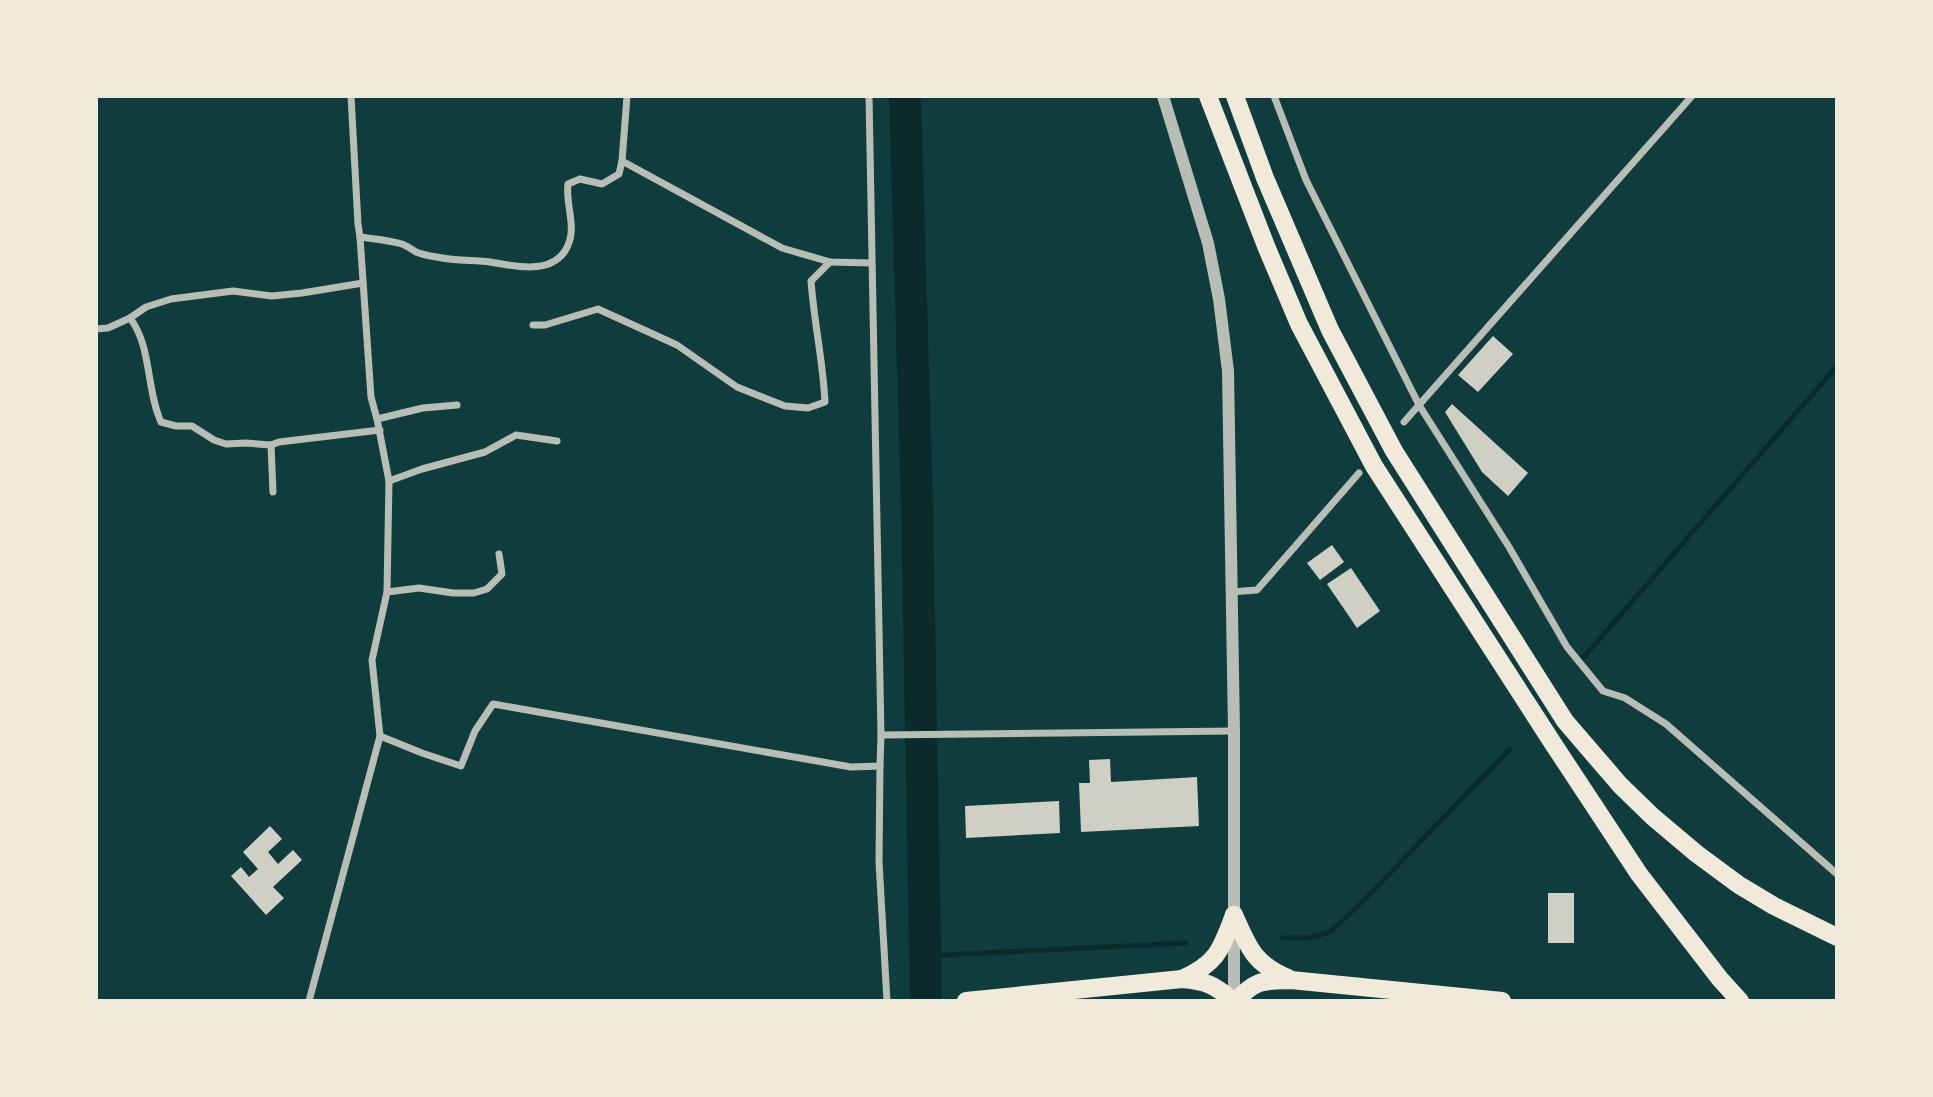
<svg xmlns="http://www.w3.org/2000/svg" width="1933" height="1097" font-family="Spectral,serif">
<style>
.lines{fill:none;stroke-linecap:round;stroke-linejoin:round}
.stream{stroke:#0a2a2b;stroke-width:5}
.river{stroke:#0a2a2b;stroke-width:32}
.building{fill:#cfcfc3}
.minor{stroke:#b8beb3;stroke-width:7}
.tertiary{stroke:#b8beb3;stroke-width:12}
.trunk{stroke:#f1e9da;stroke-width:18}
</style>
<rect width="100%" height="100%" fill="#0f3d3e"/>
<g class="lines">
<g class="stream">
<polyline points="1583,658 1837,366"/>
<polyline points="1282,938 1308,938 1330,932 1361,903 1510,749"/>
<polyline points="924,956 1186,943"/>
</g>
<polyline class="river" points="905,96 917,506 926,1001"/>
</g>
<g class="building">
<polygon points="1493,336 1513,354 1478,392 1458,375"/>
<polygon points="1452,404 1528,473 1508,496 1482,472 1445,412"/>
<polygon points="1332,545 1344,562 1320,580 1307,563"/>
<polygon points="1351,568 1380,611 1357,628 1327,584"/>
<polygon points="1110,759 1111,782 1197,777 1199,826 1081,832 1079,783 1090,783 1089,760"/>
<polygon points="1059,801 1060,833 966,838 965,806"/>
<polygon points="270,826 282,839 268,852 278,864 293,850 302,860 273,887 284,898 266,915 231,876 241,867 249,877 258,869 243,852"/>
<rect x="1548" y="893" width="26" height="50"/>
</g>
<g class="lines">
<g class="minor">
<polyline points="351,96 358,224 360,237 371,397 377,419 389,481 387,592 372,660 380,736"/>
<polyline points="627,96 622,161 782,248 830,262 871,263"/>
<polyline points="1274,96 1306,180 1419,405 1509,547 1567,647 1603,691 1625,698 1666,724 1837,874"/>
<path d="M360 237C374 239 389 240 402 244 407 246 412 249 416 252 423 255 430 256 437 257 455 261 473 260 490 262 513 266 549 275 565 251 579 229 565 207 568 184L580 179 602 184 619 174 622 161"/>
<path d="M130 318C152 347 146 389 161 422L176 426H192L214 440 226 444 246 443 271 445 279 442 380 430"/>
<path d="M533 325H545L598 309 677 345 737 387 785 406 808 408 825 402C823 361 814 322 811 281L830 262"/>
<polyline points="96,329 108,328 130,318 146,307 171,299 233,291 272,296 302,293 363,283"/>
<polyline points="377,419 423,408 457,405"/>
<polyline points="1404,422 1692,96"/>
<polyline points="271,445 273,492"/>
<polyline points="389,481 422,469 485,452 516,435 557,441"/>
<polyline points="387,592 419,588 453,593 474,593 487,589 502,574 499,554"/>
<polyline points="1231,592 1257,590 1359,473"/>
<polyline points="881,735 1234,731"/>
<polyline points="880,766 879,862 887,1001"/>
<polyline points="309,1001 380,736 422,753 461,766 475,731 493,704 851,767 880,766 881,735 869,96"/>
</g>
<polyline class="tertiary" points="1163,96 1208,243 1219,299 1228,371 1234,731 1234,1001"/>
<g class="trunk">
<polyline points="1208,96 1266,246 1299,324 1374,466 1552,742 1639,874 1720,979 1740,1001"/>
<polyline points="1235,96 1265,178 1330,330 1394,451 1565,721 1620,785 1653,817 1697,854 1739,885 1774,906 1837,937"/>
<path d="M1234 915C1249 948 1253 963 1288 978"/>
<path d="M1182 979C1218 963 1221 949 1234 915"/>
<path d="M966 1001 1182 979C1206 981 1215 985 1233 1001"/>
<path d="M1236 1001C1256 979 1263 981 1291 980L1502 1001"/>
</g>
</g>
<rect width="1933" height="1097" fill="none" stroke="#f1e9da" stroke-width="196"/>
</svg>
